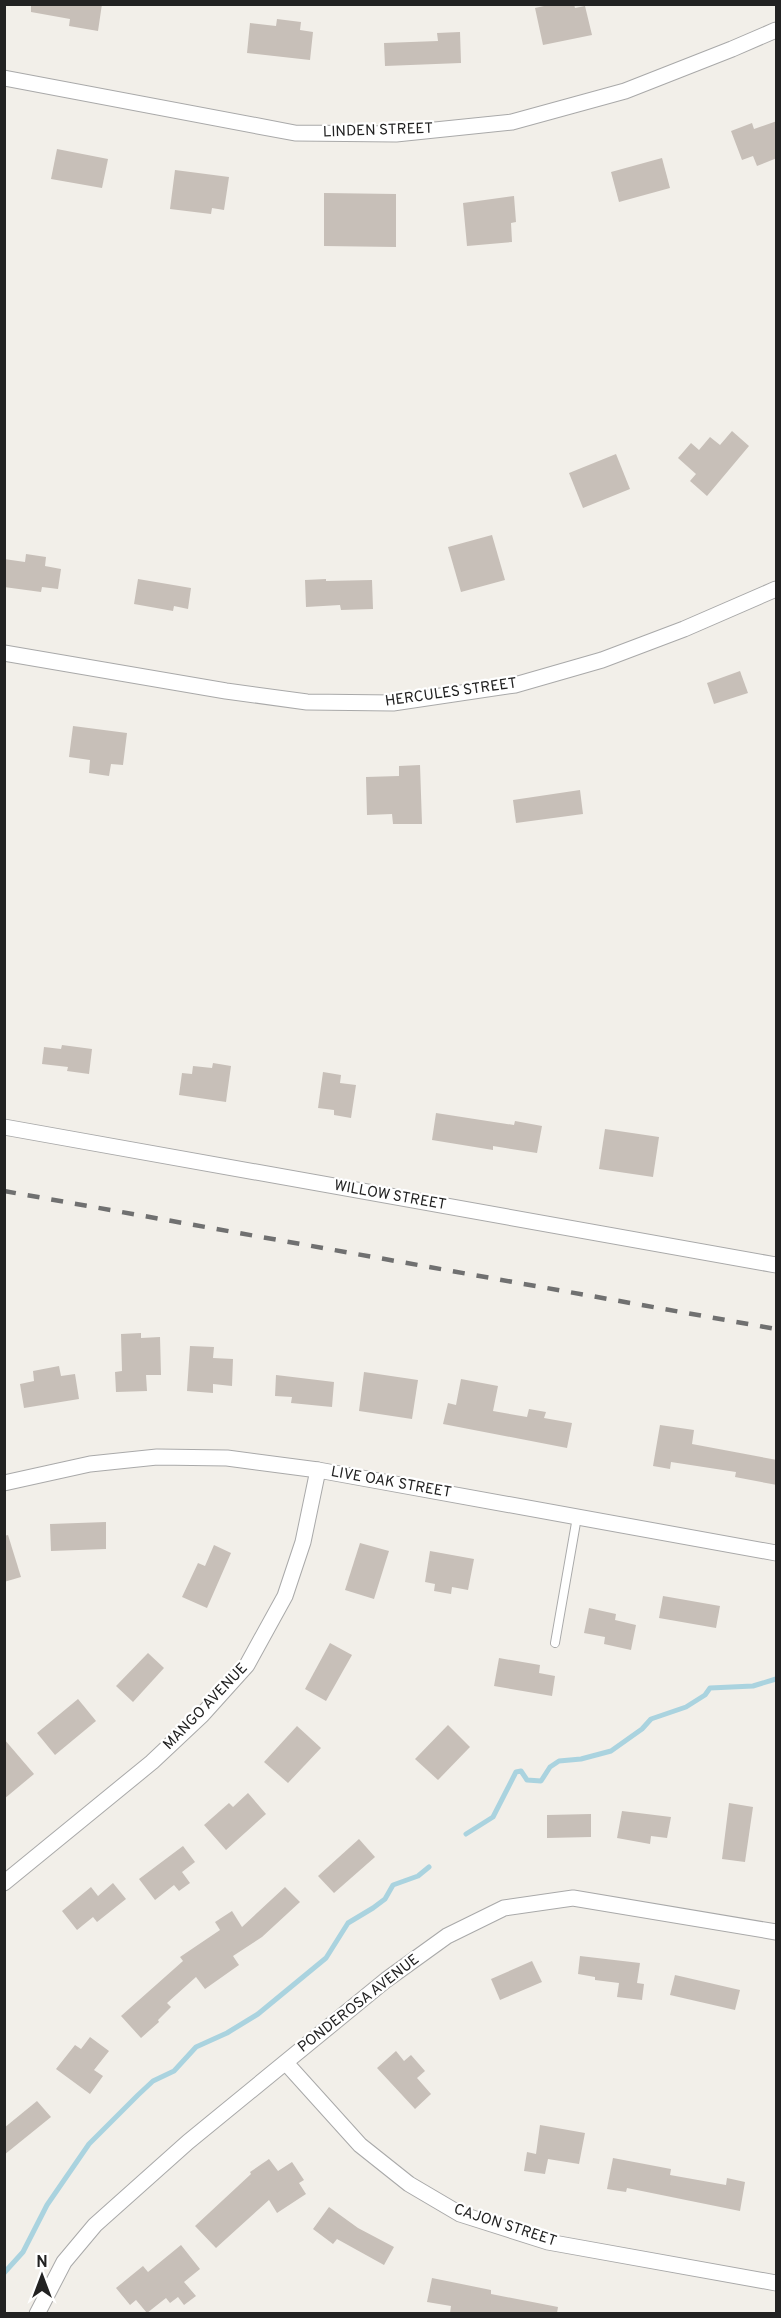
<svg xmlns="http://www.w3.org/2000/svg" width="781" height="2318" font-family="Overpass,sans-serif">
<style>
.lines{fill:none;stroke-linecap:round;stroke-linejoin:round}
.stream{stroke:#aad3df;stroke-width:5}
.building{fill:#c7bfb8}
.service-casing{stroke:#a9a9a9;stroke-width:10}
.minor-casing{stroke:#a9a9a9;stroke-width:17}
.service{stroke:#fff;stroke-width:8}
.minor{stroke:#fff;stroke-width:15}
.rail{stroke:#707070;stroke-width:4.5;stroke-dasharray:12 12;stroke-linecap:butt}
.labels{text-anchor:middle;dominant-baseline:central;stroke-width:4.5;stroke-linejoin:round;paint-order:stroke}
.street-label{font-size:15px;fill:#222;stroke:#fff}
</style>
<rect width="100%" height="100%" fill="#f2efe9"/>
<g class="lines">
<g class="stream">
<polyline points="466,1834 493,1817 516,1772 521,1771 527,1780 541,1781 550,1767 559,1761 581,1759 611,1751 642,1729 651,1719 686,1707 705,1695 710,1688 753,1686 776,1679"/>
<polyline points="4,2273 23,2252 47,2205 89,2144 138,2095 153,2081 174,2071 196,2047 227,2033 258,2014 326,1958 348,1923 373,1908 385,1899 393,1885 418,1876 429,1867"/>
</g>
</g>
<g class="building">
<polygon points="31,4 102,4 98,31 69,26 70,19 31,12"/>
<polygon points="553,4 574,4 575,8 585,6 592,35 543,45 535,8"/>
<polygon points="277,19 301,22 300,30 313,32 310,60 247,53 250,23 276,26"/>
<polygon points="460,32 461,63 385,66 384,43 438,41 437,33"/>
<polygon points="777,121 777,158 757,166 753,156 742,160 731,131 752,123 754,129"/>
<polygon points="57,149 108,159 102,188 51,179"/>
<polygon points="662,158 670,188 619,202 611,172"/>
<polygon points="175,170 229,177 224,210 212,208 211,214 170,209"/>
<polygon points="324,193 396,194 396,247 324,246"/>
<polygon points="514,196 516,222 511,223 512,242 467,246 463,203"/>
<polygon points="732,431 749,446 707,496 690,481 696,474 678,458 691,443 699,450 710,437 720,445"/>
<polygon points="616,454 630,489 583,508 569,473"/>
<polygon points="492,535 505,580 461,592 448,547"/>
<polygon points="26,554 46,557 45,566 61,569 58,589 42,587 41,592 4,587 4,559 25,562"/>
<polygon points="138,579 191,588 188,609 174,606 173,611 134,604"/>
<polygon points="326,579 326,581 372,580 373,609 341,610 340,605 306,607 305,580"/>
<polygon points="740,671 748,693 714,704 707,683"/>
<polygon points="73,726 127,733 123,765 111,764 109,776 89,773 90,760 69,757"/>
<polygon points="420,765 422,824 393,824 392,814 367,815 366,777 399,776 399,766"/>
<polygon points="580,790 583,814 516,823 513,800"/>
<polygon points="62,1045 92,1049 89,1074 67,1071 68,1067 42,1064 44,1047 61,1049"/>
<polygon points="213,1063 231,1066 226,1102 179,1095 182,1073 192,1074 193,1066 212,1068"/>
<polygon points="323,1072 341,1075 340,1083 356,1085 351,1118 334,1115 334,1110 318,1108"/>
<polygon points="436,1113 514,1125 515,1121 542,1126 537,1153 493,1146 493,1150 432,1140"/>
<polygon points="605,1129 659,1137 653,1177 599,1169"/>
<polygon points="141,1333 141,1338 160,1337 161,1375 146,1375 147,1391 116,1392 115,1372 122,1371 121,1334"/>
<polygon points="190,1346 214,1347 213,1358 233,1359 232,1386 213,1384 213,1393 187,1391"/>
<polygon points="59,1366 61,1376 75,1374 79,1399 24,1408 20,1384 34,1381 33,1371"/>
<polygon points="364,1372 418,1380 412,1419 359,1411"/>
<polygon points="276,1375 334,1382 332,1407 291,1403 292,1397 275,1396"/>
<polygon points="461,1379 498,1386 493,1411 527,1417 529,1409 546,1412 544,1418 572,1423 567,1448 443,1424 448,1403 456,1405"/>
<polygon points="660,1425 694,1430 692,1444 777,1460 777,1485 735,1477 736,1472 671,1462 670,1469 653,1466"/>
<polygon points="106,1522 106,1549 51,1551 50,1524"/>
<polygon points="8,1535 21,1577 4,1582 4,1536"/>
<polygon points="360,1543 389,1551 374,1599 345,1590"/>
<polygon points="214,1545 231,1553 207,1608 182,1597 198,1563 205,1566"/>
<polygon points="430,1551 474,1559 468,1590 452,1587 451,1594 434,1591 435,1584 425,1582"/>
<polygon points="663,1596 720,1606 716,1628 659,1618"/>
<polygon points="589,1608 616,1614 615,1620 636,1625 631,1650 604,1644 605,1637 584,1633"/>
<polygon points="330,1643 352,1655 326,1701 305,1689"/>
<polygon points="148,1653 164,1668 133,1702 116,1686"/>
<polygon points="499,1658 540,1665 539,1673 555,1676 552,1696 494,1686"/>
<polygon points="78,1699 96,1721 55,1755 37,1733"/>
<polygon points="448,1725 470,1747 438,1780 415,1759"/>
<polygon points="297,1726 321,1748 288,1783 264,1762"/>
<polygon points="4,1739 34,1774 4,1799"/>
<polygon points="248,1793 266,1814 226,1850 204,1825 229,1803 233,1807"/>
<polygon points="729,1803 753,1807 745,1862 722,1859"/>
<polygon points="622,1811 671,1817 667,1838 651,1836 650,1844 617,1838"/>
<polygon points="591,1814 591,1837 547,1838 547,1815"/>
<polygon points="359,1839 375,1857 334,1893 318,1876"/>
<polygon points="183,1846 195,1862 182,1872 190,1883 179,1891 174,1885 155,1900 139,1879"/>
<polygon points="113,1883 126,1899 97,1922 93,1917 77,1930 62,1911 91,1887 98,1896"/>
<polygon points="285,1887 300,1902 262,1937 233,1956 239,1965 205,1989 196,1977 167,2003 171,2007 158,2020 159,2022 141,2038 121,2016 183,1961 180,1957 220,1930 215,1922 232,1911 242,1927"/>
<polygon points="580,1956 640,1963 637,1983 644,1984 642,2000 617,1997 619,1983 595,1980 595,1977 578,1974"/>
<polygon points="532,1961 542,1982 500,2000 491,1979"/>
<polygon points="675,1975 740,1990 735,2010 670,1995"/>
<polygon points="90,2037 109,2051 94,2070 103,2076 90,2094 56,2069 75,2045 81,2049"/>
<polygon points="396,2051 404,2061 411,2055 425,2071 417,2078 431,2094 415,2109 377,2068"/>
<polygon points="37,2101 51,2117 4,2155 4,2128"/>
<polygon points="540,2125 585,2133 579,2164 548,2159 545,2174 524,2171 527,2152 536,2154"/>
<polygon points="613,2158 671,2169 670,2175 726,2185 727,2178 745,2182 740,2211 627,2188 626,2192 607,2189"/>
<polygon points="269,2159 278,2171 292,2162 304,2180 299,2183 306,2194 277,2213 269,2200 216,2248 195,2226 251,2174 250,2172"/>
<polygon points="329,2207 358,2228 394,2247 384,2265 337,2239 333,2244 313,2229"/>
<polygon points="181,2245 200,2269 184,2282 196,2296 184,2305 178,2297 170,2303 166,2298 147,2313 136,2300 130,2305 116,2288 143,2266 148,2272"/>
<polygon points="432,2278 491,2290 491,2294 558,2307 557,2313 450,2313 451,2306 427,2302"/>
</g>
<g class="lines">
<defs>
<polyline id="service" points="555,1643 577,1517"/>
<g id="minor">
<polyline points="4,78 295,133 396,134 512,122 625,91 732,49 776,30"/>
<polyline points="4,653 226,691 307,702 393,703 515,685 602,660 684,629 776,589"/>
<polyline points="4,1127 776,1265"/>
<polyline points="4,1483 90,1464 157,1457 227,1458 318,1470 776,1553"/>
<polyline points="4,1883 152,1762 202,1715 247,1665 285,1596 303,1542 318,1470"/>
<polyline points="286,2063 360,2145 409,2184 460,2214 548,2242 776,2283"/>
<polyline points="37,2314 64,2262 95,2225 188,2142 386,1980 447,1936 504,1908 573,1898 776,1932"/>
</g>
</defs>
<use href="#service" class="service-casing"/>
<use href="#minor" class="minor-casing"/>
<use href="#service" class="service"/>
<use href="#minor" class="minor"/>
<polyline class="rail" points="4,1191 776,1329"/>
</g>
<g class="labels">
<g class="street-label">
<text transform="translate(378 131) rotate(-2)">LINDEN STREET</text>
<text transform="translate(451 693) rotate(-8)">HERCULES STREET</text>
<text transform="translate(390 1196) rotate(10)">WILLOW STREET</text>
<text transform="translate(391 1483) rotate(10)">LIVE OAK STREET</text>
<text transform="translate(206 1707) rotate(-46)">MANGO AVENUE</text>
<text transform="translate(359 2004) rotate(-38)">PONDEROSA AVENUE</text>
<text transform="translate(505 2226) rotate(18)">CAJON STREET</text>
</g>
</g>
<rect width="781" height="2318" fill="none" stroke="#222222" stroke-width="12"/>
<g transform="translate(42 2276)" stroke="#ffffff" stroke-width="4.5" paint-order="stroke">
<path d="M0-4.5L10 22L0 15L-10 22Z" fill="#222222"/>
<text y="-9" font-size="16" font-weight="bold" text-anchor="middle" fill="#222222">N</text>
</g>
</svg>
